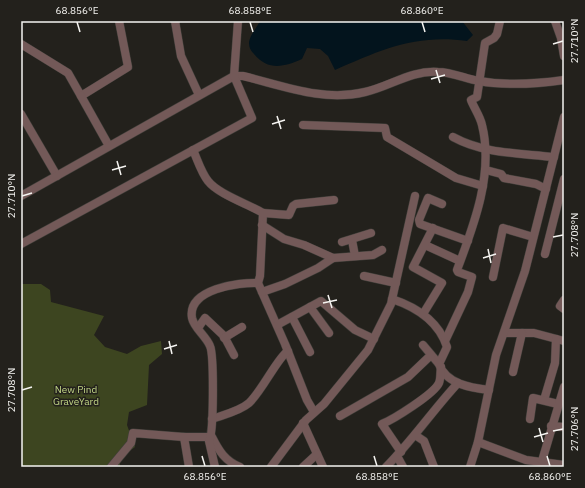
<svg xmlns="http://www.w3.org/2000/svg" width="585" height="488" font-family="'IBM Plex Sans',sans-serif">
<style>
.green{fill:#3d4520}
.water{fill:#03141d}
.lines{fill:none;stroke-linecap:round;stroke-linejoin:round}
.minor-casing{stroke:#403f3a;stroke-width:9}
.minor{stroke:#735958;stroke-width:8}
.ticks{fill:none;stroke:#f5f4f1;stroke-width:1.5}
.labels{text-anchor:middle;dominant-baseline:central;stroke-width:3;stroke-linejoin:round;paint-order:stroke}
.park-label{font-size:10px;fill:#c2d686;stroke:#23211c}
.neatline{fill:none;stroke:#f5f4f1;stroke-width:1.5}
.ticks-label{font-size:10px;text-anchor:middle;fill:#f5f4f1}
</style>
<rect width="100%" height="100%" fill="#23211c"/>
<path class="green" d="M21 284H41L50 290 51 302 104 316 94 335 105 347 127 354 141 346 161 341 162 354 149 365 147 405 129 412 127 425 135 447C128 452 119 457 120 467H21Z"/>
<path class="water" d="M260 21H462L473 35 467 41C415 34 381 50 335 70L328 56 320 49 307 48 302 59C284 67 268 71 254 54 251 51 249 48 249 43 249 37 257 27 260 21Z"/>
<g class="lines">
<defs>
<g id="minor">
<polyline points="175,21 181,56 199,95"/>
<polyline points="555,21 561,38 564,56"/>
<polyline points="21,44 68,73 81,96 128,67 119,21"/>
<polyline points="81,96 109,146"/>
<polyline points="21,114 57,176"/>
<polyline points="303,125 385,128 387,137 456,178 483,186"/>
<path d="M453 137C484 154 519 153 554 157"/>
<path d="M193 150C198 161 201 172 208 181 218 194 248 204 263 213L260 276 258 283 285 344 307 400 314 412"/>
<polyline points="486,170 501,174 504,178 536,184 546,189"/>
<path d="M21 196 234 76H243C284 86 323 102 365 92 391 86 411 70 438 72 452 72 466 79 479 81 507 86 536 84 564 80"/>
<polyline points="442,204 428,198 419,220 420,224 468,241"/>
<polyline points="263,213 289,215 293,206 296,204 334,200"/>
<polyline points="262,225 284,239 304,245 333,258"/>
<polyline points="352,240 355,256"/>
<polyline points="342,242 371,233"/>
<polyline points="21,244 252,118 234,76 238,21"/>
<polyline points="425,245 460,261"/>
<polyline points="545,254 564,179"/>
<polyline points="364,276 396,283"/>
<polyline points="493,277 503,228 533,237"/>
<polyline points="262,292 285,284 318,268 333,258 373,255 382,250"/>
<path d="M392 299C416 307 439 322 447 347L439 364C446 384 471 388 489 390"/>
<polyline points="564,300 560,306 564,309"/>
<polyline points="310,307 329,333"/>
<polyline points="423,314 442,283 413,267 433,228"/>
<polyline points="292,317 310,352"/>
<polyline points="277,325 321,301 355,330 374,339"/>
<polyline points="198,328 205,318 224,336 234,355"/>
<polyline points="505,333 534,333 564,341"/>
<polyline points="224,338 242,327"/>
<path d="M445 341 468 292 472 277 458 272 457 270C474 225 494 173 482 125 480 116 474 108 471 100L477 97 485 43 494 38 497 34 500 21"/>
<polyline points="423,345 439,364"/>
<polyline points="513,372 522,333"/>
<polyline points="544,400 555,363 556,339"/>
<polyline points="340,416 408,377 431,355"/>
<path d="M212 419C223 415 240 411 249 403 262 391 278 357 288 351"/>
<polyline points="530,419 533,398 558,404"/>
<polyline points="303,423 323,467"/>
<polyline points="551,426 564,427"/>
<polyline points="415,435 424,441 434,467"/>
<polyline points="184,437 189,467"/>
<polyline points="478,442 526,460 564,465"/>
<path d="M401 452 382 424C394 419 434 394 439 383 441 378 440 372 441 367"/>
<polyline points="397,456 403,467"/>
<polyline points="542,461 564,387"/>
<path d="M111 467 131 443 133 433 184 437H212C219 451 225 461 240 467"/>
<path d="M215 467 209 441C214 434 214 355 210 346 206 336 194 328 192 318 187 289 239 282 258 283"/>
<polyline points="271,467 306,420 324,404 368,350 391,304 415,196"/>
<polyline points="303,467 317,454"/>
<path d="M386 467C412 441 433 410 458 383"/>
<polyline points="470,467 478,442 496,355 525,271 564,117"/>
</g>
</defs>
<use href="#minor" class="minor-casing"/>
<use href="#minor" class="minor"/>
</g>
<path class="ticks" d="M77 22 80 32M250 22 253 32M422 22 425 32M553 44 563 41M436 70 440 83M431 79 445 75M277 116 281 129M272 124 285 120M117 161 121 175M112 170 126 166M22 196 32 193M553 237 563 235M488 249 491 263M483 258 496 254M328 295 332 308M323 303 337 300M169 341 172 354M164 349 177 345M22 390 32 387M539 428 543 442M553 431 563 429M534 437 548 433M202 456 205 466M374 456 377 466M547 456 550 466"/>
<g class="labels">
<g class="park-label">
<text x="76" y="389">New Pind<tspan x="76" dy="12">GraveYard</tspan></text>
</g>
</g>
<rect width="585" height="488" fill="none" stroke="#23211c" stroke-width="44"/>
<rect x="22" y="22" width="541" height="444" class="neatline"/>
<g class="ticks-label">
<text x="77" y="14">68.856°E</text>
<text x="250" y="14">68.858°E</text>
<text x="422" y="14">68.860°E</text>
<text transform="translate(574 41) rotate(-90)" y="4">27.710°N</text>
<text transform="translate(11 196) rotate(-90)" y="4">27.710°N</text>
<text transform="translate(574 235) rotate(-90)" y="4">27.708°N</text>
<text transform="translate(11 390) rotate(-90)" y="4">27.708°N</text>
<text transform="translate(574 429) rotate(-90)" y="4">27.706°N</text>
<text x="205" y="480">68.856°E</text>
<text x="377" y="480">68.858°E</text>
<text x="550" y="480">68.860°E</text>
</g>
</svg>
